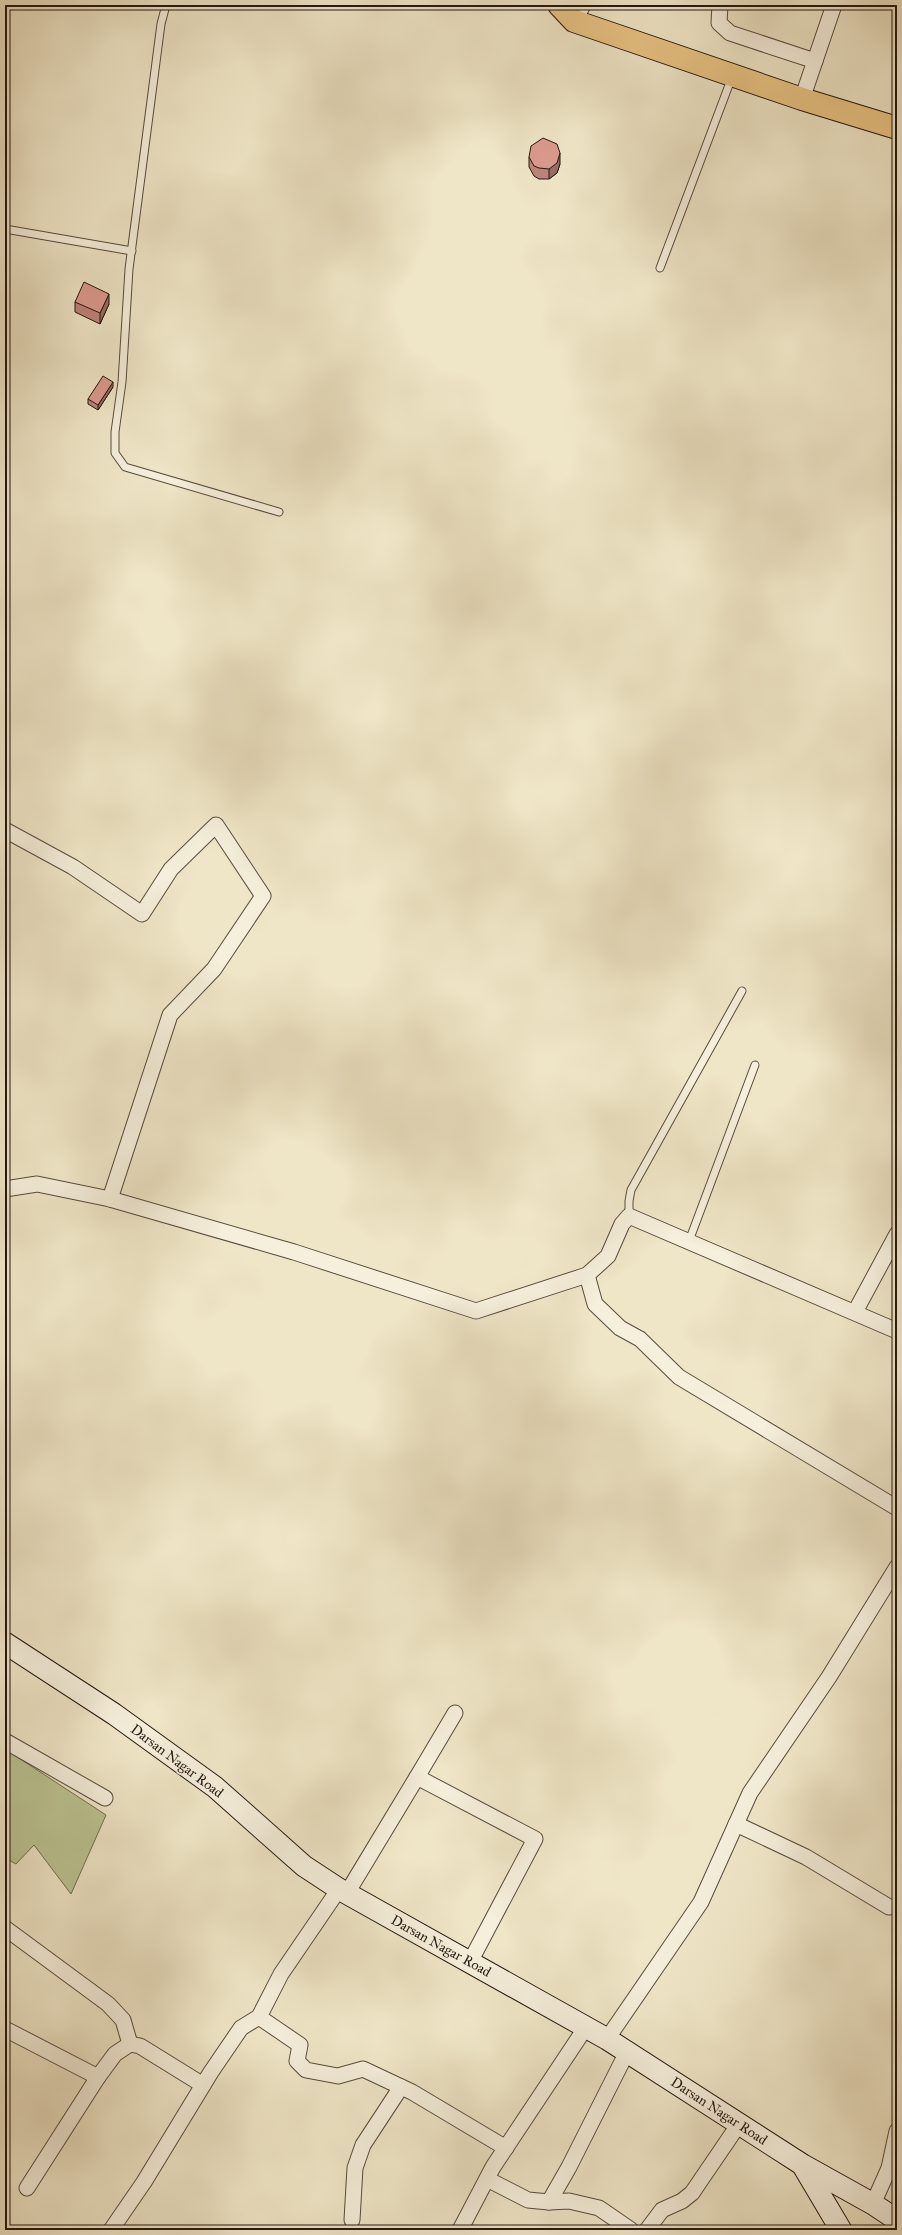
<svg xmlns="http://www.w3.org/2000/svg" width="902" height="2235" font-family="'IM FELL Great Primer',serif">
<style>
.green{fill:#bcc493;stroke:#706e52}
.lines{fill:none;stroke-linecap:round;stroke-linejoin:round}
.lane-casing{stroke:#584b3e;stroke-width:9}
.street-casing{stroke:#584b3e;stroke-width:17}
.secondary-casing{stroke:#251710;stroke-width:23}
.primary-casing{stroke:#251710;stroke-width:24}
.lane{stroke:#f5efdb;stroke-width:7}
.street{stroke:#f5efdb;stroke-width:15}
.secondary{stroke:#f5efdb;stroke-width:21}
.primary{stroke:#e8c384;stroke-width:22}
.wall{fill:#bd847b;stroke:#251710}
.shaded-wall{fill:#9a6c64;stroke:#251710}
.building{fill:#dc9a8f;stroke:#251710}
.labels{text-anchor:middle;dominant-baseline:central;stroke-width:3.5;stroke-linejoin:round;paint-order:stroke}
.street-label{font-size:14px;fill:#251710;stroke:#f5efdb}
</style>
<rect width="100%" height="100%" fill="#efe6c7"/>
<filter id="stains"><feTurbulence type="fractalNoise" baseFrequency=".005" numOctaves="4"/><feColorMatrix values="0 0 0 0 .2 0 0 0 0 .09 0 0 0 0 .02 0 0 0 .5 -.17"/></filter>
<radialGradient id="worn" r=".72"><stop offset=".6" stop-color="#630" stop-opacity="0"/><stop offset="1" stop-color="#630" stop-opacity=".3"/></radialGradient>
<polygon class="green" points="5,1749 106,1815 71,1894 34,1845 16,1864 5,1858"/>
<g class="lines">
<defs>
<g id="lane">
<polyline points="166,5 161,24 129,269 122,382 115,432 115,453 125,467 279,512"/>
<polyline points="5,229 132,251"/>
<polyline points="660,268 732,77"/>
<polyline points="629,1216 629,1201 631,1190 742,991"/>
<polyline points="689,1241 755,1065"/>
</g>
<g id="street">
<polyline points="720,5 719,23 730,33 815,61"/>
<polyline points="574,21 583,5"/>
<polyline points="802,99 834,5"/>
<polyline points="5,830 73,867 142,914 171,869 216,825 263,896 214,969 170,1015 110,1199"/>
<polyline points="5,1189 37,1184 110,1199 294,1252 476,1311 587,1275 608,1256 622,1224 629,1216 897,1331"/>
<polyline points="587,1275 595,1304 620,1328 640,1339 679,1377 897,1508"/>
<polyline points="855,1312 897,1234"/>
<polyline points="5,1741 105,1798"/>
<polyline points="417,1777 455,1713"/>
<polyline points="736,1824 806,1857 889,1907"/>
<polyline points="339,1889 281,1974 259,2017 300,2045 297,2061 306,2070 338,2076 363,2069 412,2092 506,2148"/>
<polyline points="347,1893 417,1777 535,1839 470,1962"/>
<polyline points="5,1928 108,2004 123,2020 130,2044"/>
<polyline points="5,2029 98,2077"/>
<polyline points="607,2039 701,1902 750,1793 829,1677 897,1567"/>
<polyline points="487,2179 528,2200 549,2202 569,2201 599,2208 631,2230"/>
<polyline points="27,2188 98,2077 115,2054 130,2044 140,2046 203,2085"/>
<polyline points="549,2202 569,2167 627,2052"/>
<polyline points="873,2204 889,2168 897,2131"/>
<polyline points="352,2220 355,2168 363,2145 401,2087"/>
<polyline points="111,2230 144,2182 211,2072 241,2028 259,2017"/>
<polyline points="460,2230 493,2167 586,2027"/>
<polyline points="647,2230 662,2210 682,2201 692,2193 739,2124"/>
</g>
<g id="secondary">
<polyline points="5,1643 114,1714 215,1787 304,1866 339,1889 607,2039 803,2165 873,2204 897,2220"/>
<polyline points="803,2166 841,2230"/>
</g>
<polyline id="primary" points="559,5 574,21 802,99 897,128"/>
</defs>
<use href="#lane" class="lane-casing"/>
<use href="#street" class="street-casing"/>
<use href="#secondary" class="secondary-casing"/>
<use href="#primary" class="primary-casing"/>
<use href="#lane" class="lane"/>
<use href="#street" class="street"/>
<use href="#secondary" class="secondary"/>
<use href="#primary" class="primary"/>
</g>
<g class="wall">
<polygon points="529,157 560,164 557,173 549,179 539,179 534,176 529,167"/>
<polygon points="75,302 109,304 100,324 75,312"/>
<polygon points="113,387 98,410 88,404 88,399"/>
</g>
<g class="shaded-wall">
<polygon points="560,153 560,164 557,173 549,179 549,169"/>
<polygon points="9,166 9,176 5,182 5,172"/>
<polygon points="109,294 109,304 100,324 100,313"/>
<polygon points="113,382 113,387 98,410 98,405"/>
</g>
<g class="building">
<polygon points="543,138 557,144 560,153 557,163 549,169 539,168 534,166 529,157 531,146"/>
<polygon points="5,163 9,166 5,172"/>
<polygon points="84,282 109,294 100,313 75,302"/>
<polygon points="103,376 113,382 98,405 88,399"/>
</g>
<g class="labels">
<g class="street-label">
<text transform="translate(177 1761) rotate(37)">Darsan Nagar Road</text>
<text transform="translate(441 1946) rotate(29)">Darsan Nagar Road</text>
<text transform="translate(719 2111) rotate(33)">Darsan Nagar Road</text>
</g>
</g>
<rect width="902" height="2235" fill="none" stroke="#efe6c7" stroke-width="20"/>
<rect x="6" y="6" width="890" height="2223" fill="none" stroke="#251710" stroke-width="2"/>
<rect x="10" y="10" width="882" height="2215" fill="none" stroke="#251710"/>
<rect width="100%" height="100%" filter="url(#stains)"/>
<rect width="100%" height="100%" fill="url(#worn)"/>
</svg>
